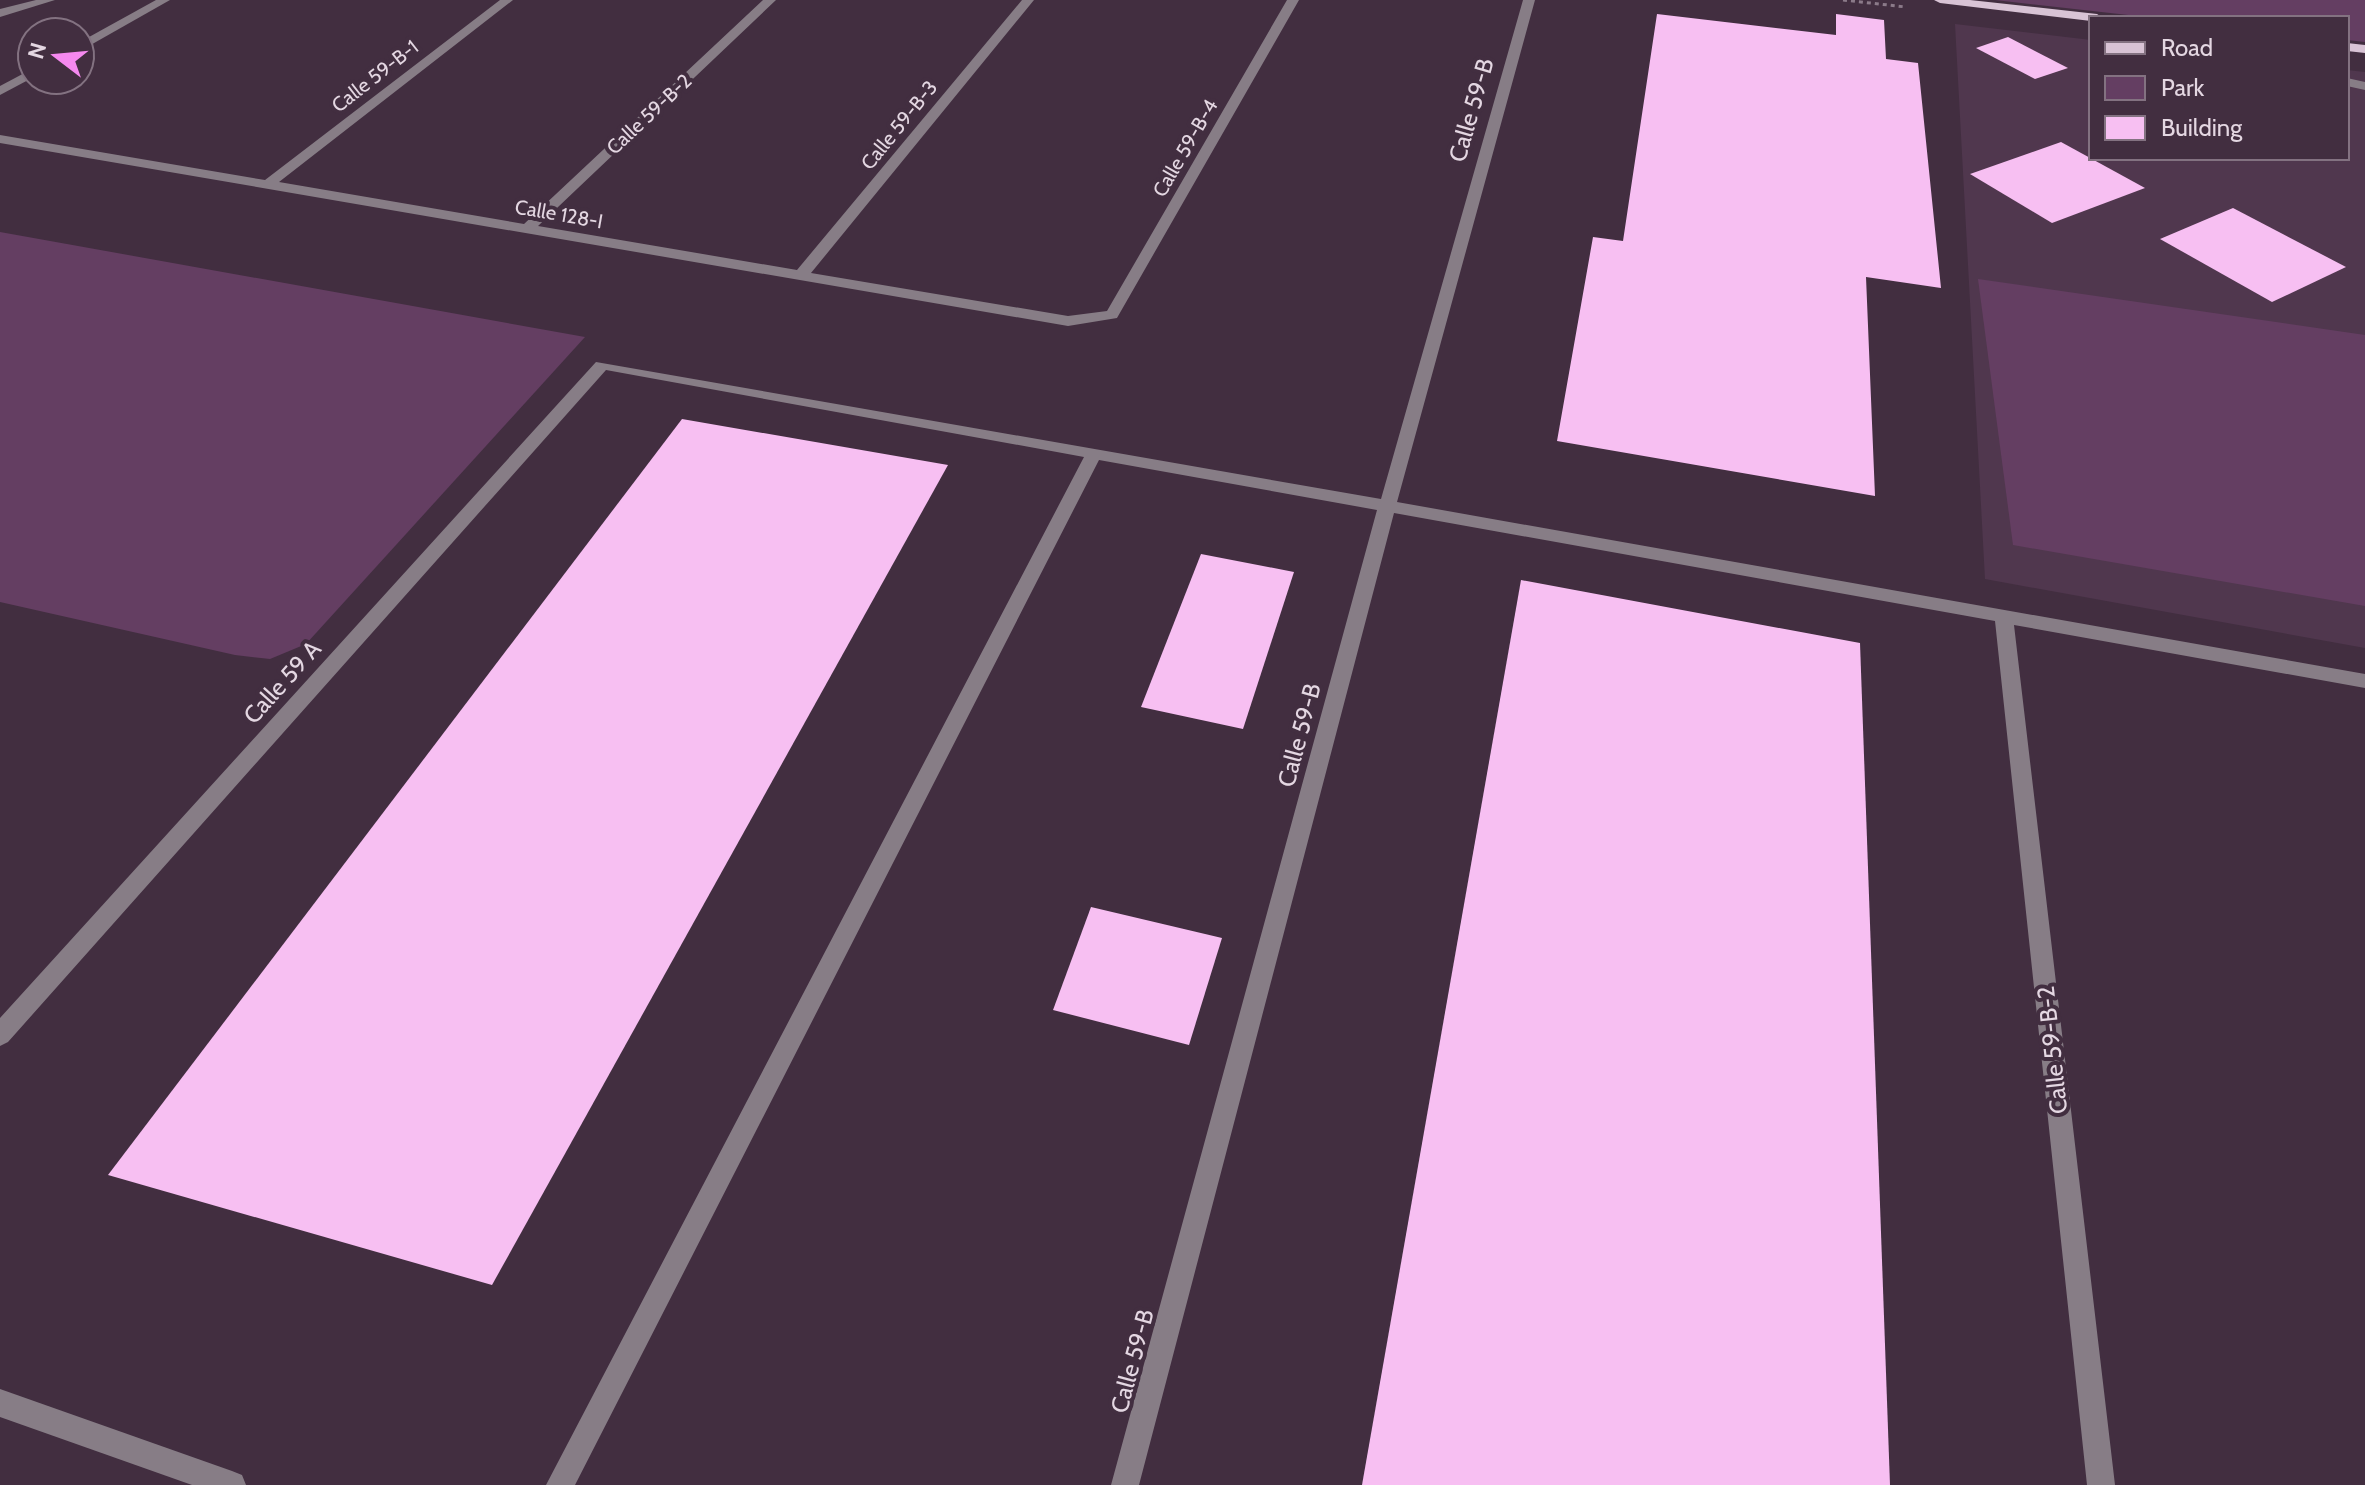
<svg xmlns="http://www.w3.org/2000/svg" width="2365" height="1485" font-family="Cabin,sans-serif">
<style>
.built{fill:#50374e}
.green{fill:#643e62}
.building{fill:#f7bff2}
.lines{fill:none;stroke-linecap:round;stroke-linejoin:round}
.path{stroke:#8b7a89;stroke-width:3;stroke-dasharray:4 4;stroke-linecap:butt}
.minor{fill:#877d86;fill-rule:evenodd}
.major{fill:#d8c3d5;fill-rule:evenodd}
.labels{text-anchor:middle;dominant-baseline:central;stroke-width:8;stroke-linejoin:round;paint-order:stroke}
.far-street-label{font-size:20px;fill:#e4d7e2;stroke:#422e40}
.street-label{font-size:24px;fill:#e4d7e2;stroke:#422e40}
</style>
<rect width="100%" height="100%" fill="#422e40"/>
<polygon class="built" points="1955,24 2091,40 2091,158 2347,158 2347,70 2365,72 2365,648 1985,579"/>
<g class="green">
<polygon points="1995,0 2365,0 2365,42 2347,40 2347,18 2155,18"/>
<polygon points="0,232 585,337 306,644 270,659 235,655 0,602"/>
<polygon points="1978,279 2365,335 2365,606 2013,545"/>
</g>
<g class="building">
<polygon points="1657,14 1836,35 1836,14 1884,20 1886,59 1918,63 1941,288 1866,277 1875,496 1557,441 1593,237 1623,241"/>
<polygon points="2008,37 2068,68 2035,79 1976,48"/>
<polygon points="2061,142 2145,188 2052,223 1970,174"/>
<polygon points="2233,208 2346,267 2272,302 2160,239"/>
<polygon points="682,419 948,465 492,1285 108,1175"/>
<polygon points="1201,554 1294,572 1243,729 1141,707"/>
<polygon points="1521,580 1860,643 1890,1485 1362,1485"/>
<polygon points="1091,907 1222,938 1189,1045 1053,1010"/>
</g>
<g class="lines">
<polyline class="path" points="1843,0 1906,7"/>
<g class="minor">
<polygon points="36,0 55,0 0,17 0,9"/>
<polygon points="156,0 170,0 80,51 80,42"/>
<polygon points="500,0 513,0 279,182 524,224 763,0 776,0 538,226 797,270 1022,0 1034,0 811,273 1068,316 1107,311 1287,0 1299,0 1117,318 1068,326 0,143 0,135 265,180"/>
<polygon points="1523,0 1535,0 1397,502 2365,674 2365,688 2014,625 2115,1485 2087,1485 1995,621 1394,513 1139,1485 1111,1485 1377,510 1099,460 575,1485 546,1485 1084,457 606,370 8,1042 0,1046 0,1018 596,362 1381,499"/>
<polygon points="32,69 32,78 0,95 0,86"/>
<polygon points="2347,78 2365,82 2365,90 2347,86"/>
<polygon points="0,1389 232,1471 242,1475 246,1485 192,1485 0,1417"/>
</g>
<g class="major">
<polygon points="1934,0 1970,0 2097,14 2103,18 2091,18 2091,21 1940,3"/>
<polygon points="2347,43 2365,45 2365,53 2347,51"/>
</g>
</g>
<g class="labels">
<g class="far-street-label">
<text transform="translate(375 76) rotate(-38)">Calle 59-B-1</text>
<text transform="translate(649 114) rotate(-43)">Calle 59-B-2</text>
<text transform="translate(899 125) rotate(-51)">Calle 59-B-3</text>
<text transform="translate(1185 148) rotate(-60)">Calle 59-B-4</text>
<text transform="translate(559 214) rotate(10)">Calle 128-I</text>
</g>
<g class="street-label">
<text transform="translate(1471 110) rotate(-74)">Calle 59-B</text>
<text transform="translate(282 682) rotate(-48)">Calle 59 A</text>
<text transform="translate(1299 735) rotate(-75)">Calle 59-B</text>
<text transform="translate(2052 1050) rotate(-96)">Calle 59-B-2</text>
<text transform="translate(1132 1361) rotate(-75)">Calle 59-B</text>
</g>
</g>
<rect x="2089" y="16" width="260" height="144" fill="#422e40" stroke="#837281" stroke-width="2"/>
<rect x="2105" y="42" width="40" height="12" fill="#d8c3d5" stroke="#837281" stroke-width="2"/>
<text x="2161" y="56" font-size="24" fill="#e4d7e2">Road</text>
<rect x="2105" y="76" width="40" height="24" fill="#643e62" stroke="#837281" stroke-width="2"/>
<text x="2161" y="96" font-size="24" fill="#e4d7e2">Park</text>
<rect x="2105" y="116" width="40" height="24" fill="#f7bff2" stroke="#837281" stroke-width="2"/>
<text x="2161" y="136" font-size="24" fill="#e4d7e2">Building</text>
<g transform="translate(56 56) rotate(286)"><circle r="38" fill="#422e40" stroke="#837281" stroke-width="2"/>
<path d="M0-6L14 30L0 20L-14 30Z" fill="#f589ef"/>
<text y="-12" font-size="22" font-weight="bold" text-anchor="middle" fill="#e4d7e2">N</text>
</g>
</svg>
